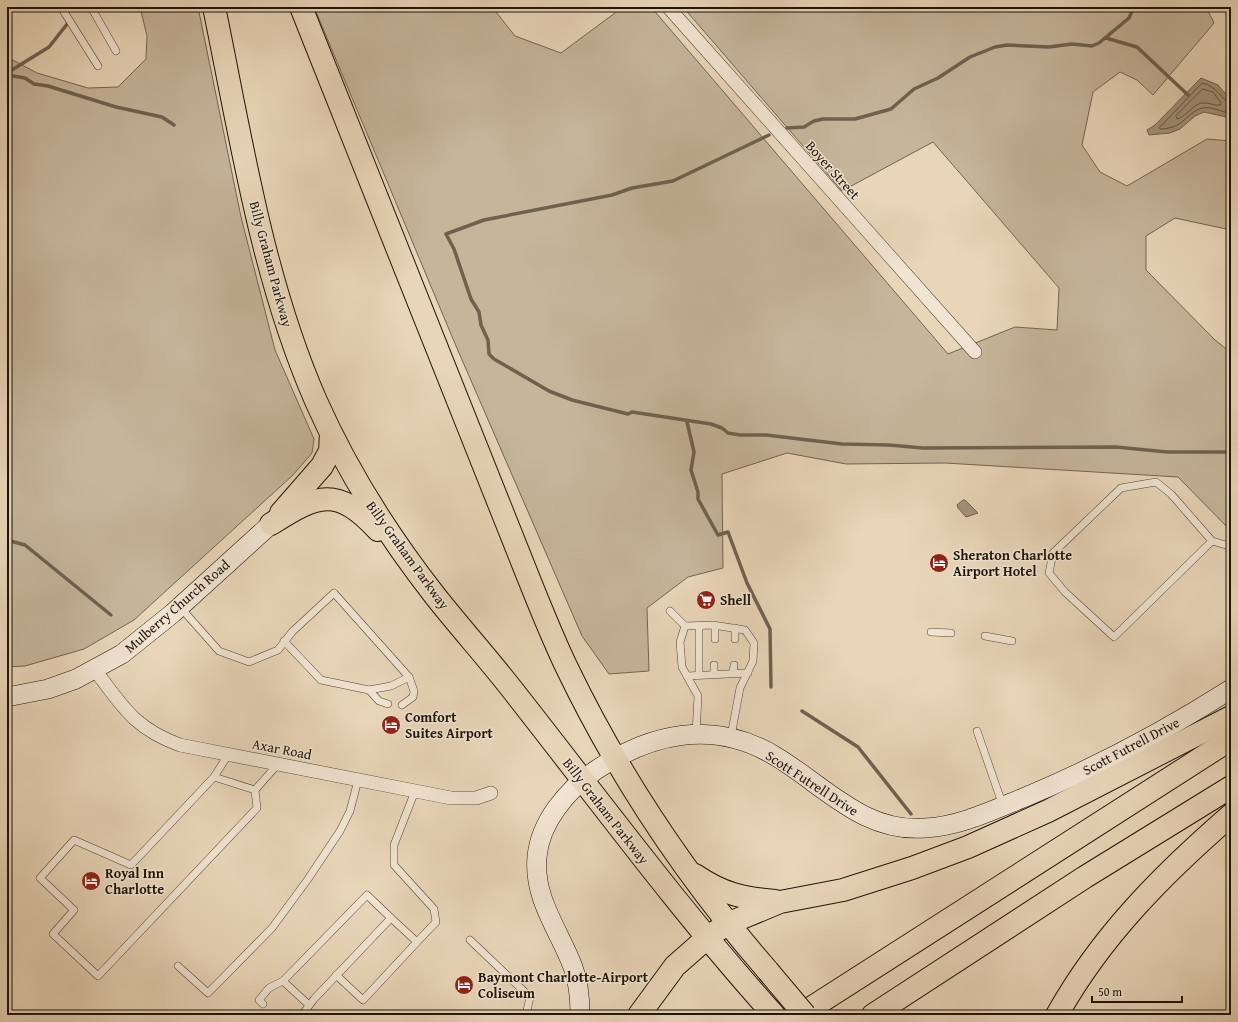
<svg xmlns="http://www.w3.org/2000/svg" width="1238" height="1022" font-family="'Gentium Book Plus',serif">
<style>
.green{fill:#c6b59b;stroke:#726452}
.water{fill:#a4947e;stroke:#6e6150}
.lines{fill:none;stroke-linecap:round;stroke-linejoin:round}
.shore{stroke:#605444;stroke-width:1}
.stream{stroke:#6e6150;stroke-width:3.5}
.lane-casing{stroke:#504436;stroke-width:8}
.street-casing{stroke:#504436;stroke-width:14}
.secondary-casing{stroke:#1d140a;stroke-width:20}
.highway-casing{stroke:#1d140a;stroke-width:24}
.lane{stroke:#f1e4d2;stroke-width:7}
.street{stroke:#f1e4d2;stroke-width:13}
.secondary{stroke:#f1e4d2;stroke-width:19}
.highway{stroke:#e9d6b9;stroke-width:22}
.highway-bridge-casing{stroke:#1d140a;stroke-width:24;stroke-linecap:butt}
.highway-bridge{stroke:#e9d6b9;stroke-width:22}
.labels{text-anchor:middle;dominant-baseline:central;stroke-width:3;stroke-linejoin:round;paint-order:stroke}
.street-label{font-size:14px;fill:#1d140a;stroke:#f1e4d2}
.poi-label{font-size:14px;font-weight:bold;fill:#1d140a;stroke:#f1e4d2;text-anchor:start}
</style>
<rect width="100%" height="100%" fill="#e9d6b9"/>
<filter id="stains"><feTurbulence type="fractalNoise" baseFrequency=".005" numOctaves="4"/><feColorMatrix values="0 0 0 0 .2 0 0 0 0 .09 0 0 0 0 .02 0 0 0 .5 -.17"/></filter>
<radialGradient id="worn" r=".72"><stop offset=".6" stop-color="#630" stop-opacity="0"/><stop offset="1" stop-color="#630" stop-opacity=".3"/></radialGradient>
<g class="green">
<polygon points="140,7 198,7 241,217 275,350 314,439 312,453 293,475 134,620 84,649 25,666 7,667 7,57 37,73 88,88 118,87 146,59 147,36"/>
<polygon points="314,7 492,7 515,36 561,53 623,7 651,7 948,354 1015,327 1057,330 1059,288 933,142 842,191 683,7 1206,7 1214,23 1153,95 1137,80 1120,72 1093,92 1082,145 1100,172 1127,186 1207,139 1231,141 1231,230 1175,218 1146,236 1146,270 1214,339 1231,353 1231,531 1178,477 945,463 846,464 787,453 722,474 723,568 688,577 647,608 649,671 609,674 582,636 456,346"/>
</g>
<g class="water">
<polygon points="1201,78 1218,85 1231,100 1231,118 1204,112 1195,116 1180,129 1170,133 1149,135 1147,130 1155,125"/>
<polygon points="963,500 965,500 978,513 966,517 958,508 957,505"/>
</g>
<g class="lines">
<g class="shore">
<path d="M1203 89 1213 92 1221 103V105C1215 106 1208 102 1201 103 1192 106 1184 118 1177 119L1176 116Z"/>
<path d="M1231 103C1221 101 1218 86 1202 83L1159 128 1161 129C1185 128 1186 112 1203 108 1210 106 1223 112 1231 114"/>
</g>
<g class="stream">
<polyline points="1106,38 1137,47 1188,95"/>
<polyline points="7,73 49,47 68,23"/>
<polyline points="7,75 25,78 34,84 48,86 116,107 162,117 174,125"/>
<polyline points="787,128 804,127 814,121 823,119 855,119 891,109 914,89 938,78 970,57 995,47 1007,45 1049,47 1072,44 1092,46 1099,43 1129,18 1134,7"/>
<polyline points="769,135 673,181 632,188 612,195 484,220 446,234 454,249 471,299 479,312 481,325 488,340 489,354 494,359 549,391 572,400 628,414 632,412 711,424 722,428 728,433 740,435 766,435 842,444 889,445 923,448 1116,447 1167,452 1231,452"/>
<polyline points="687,422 694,452 691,470 698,492 698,499 718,535 728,532 747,583 770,629 771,687"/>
<polyline points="7,540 25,545 111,615"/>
<polyline points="802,711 858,747 911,814"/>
</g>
<defs>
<g id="lane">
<polyline points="61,7 98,66"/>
<polyline points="91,7 116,51"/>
<polygon points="1156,482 1171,494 1212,541 1114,637 1065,592 1049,573 1053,553 1121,488"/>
<polyline points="1212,541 1226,545 1231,548"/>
<polyline points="180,607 219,651 249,662 278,650 292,632 334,593 409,677 391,686 369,690 321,680 284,641"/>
<polyline points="670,611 685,626"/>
<polyline points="931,632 951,633"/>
<polyline points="985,636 1012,641"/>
<polyline points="715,639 715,626"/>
<polyline points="735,639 735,628"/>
<polyline points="733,673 734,665"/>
<polyline points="714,674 714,665"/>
<polyline points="699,675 699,626"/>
<polyline points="687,676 748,673"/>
<polyline points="369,690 379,701 388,704"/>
<polyline points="402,705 413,697 414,691 409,677"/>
<polyline points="977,731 1003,806"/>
<polyline points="696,734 698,696 682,667 680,642 685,626 713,625 745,630 754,643 753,661 740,688 731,736"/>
<polyline points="228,755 214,777 131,865 74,840 40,878 74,910 53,934 98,976 257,808 255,790 278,764"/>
<polyline points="214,777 255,790"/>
<polyline points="391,918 417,942 436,922 434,909 394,865 394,845 415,791"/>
<polyline points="470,940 530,997 526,1015"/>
<polyline points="178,966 208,993 272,928 308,879 340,831 350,811 358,780"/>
<polyline points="336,975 363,1000 417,942"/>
<polyline points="263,1004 259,1000 269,988 283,981"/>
<polyline points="302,1015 314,999 391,918 367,895 283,981 309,1005"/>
</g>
<g id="street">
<polyline points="668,7 975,352"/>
<path d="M95 670C123 707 134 728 180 745L451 798H476L491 793"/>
</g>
<g id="secondary">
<polyline points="7,697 48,689 76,679 122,654 173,613 271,524"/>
<path d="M580 1015C580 999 579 983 573 967 559 930 533 898 537 857 540 822 567 790 596 770 651 733 714 719 775 756 824 785 863 833 925 828 960 826 991 811 1023 798 1095 768 1165 731 1231 689"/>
</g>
<g id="highway">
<path d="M214 7C241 138 262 278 316 401 347 471 389 537 436 597 463 631 492 663 518 697 602 804 683 914 774 1015"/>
<path d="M301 7 529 579C541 609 553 639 567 668 620 778 688 879 768 971"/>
<polyline points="281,513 322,466 330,451 331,433"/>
<path d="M271 524C318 494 337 486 378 530"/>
<path d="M695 875C723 894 742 898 775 901"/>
<polyline points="639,1015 675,966 708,937 727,924 780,902 843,890 912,868 968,847 1048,811 1231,717"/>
<polyline points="800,1015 1231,739"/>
<polyline points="873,1015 1085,877 1231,787"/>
<path d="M1057 1015C1101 936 1163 874 1231 815"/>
</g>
</defs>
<use href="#lane" class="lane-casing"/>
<use href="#street" class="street-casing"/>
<use href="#secondary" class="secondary-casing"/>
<use href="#highway" class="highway-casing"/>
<use href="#lane" class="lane"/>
<use href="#street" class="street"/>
<use href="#secondary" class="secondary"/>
<use href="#highway" class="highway"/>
<defs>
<polyline id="highway-bridge" points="768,971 805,1015"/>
</defs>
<use href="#highway-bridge" class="highway-bridge-casing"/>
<use href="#highway-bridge" class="highway-bridge"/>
</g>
<defs>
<symbol id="hotel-disc" viewBox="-11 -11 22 22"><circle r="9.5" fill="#8f2418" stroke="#f1e4d2"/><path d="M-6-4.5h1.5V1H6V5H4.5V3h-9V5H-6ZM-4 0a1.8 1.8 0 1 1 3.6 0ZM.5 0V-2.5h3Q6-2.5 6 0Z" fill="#fff"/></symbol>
<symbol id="supermarket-disc" viewBox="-11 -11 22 22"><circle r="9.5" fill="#8f2418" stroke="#f1e4d2"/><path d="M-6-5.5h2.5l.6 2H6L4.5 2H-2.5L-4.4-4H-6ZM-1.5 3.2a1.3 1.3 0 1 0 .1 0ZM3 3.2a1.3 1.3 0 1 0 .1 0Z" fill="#fff"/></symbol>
</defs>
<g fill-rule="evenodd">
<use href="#hotel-disc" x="928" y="552" width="22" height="22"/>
<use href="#supermarket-disc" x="695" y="589" width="22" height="22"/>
<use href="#hotel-disc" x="380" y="714" width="22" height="22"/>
<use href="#hotel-disc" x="80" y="870" width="22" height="22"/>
<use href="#hotel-disc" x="453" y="974" width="22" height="22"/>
</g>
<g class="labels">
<g class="street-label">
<text transform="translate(833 170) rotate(48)">Boyer Street</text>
<text transform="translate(271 264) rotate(75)">Billy Graham Parkway</text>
<text transform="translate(408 555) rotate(54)">Billy Graham Parkway</text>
<text transform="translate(177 606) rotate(-41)">Mulberry Church Road</text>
<text transform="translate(1131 746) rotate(-28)">Scott Futrell Drive</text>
<text transform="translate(282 749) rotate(11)">Axar Road</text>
<text transform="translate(812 783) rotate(33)">Scott Futrell Drive</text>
<text transform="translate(606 811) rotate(52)">Billy Graham Parkway</text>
</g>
<g class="poi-label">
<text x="953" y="555">Sheraton Charlotte<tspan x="953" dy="16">Airport Hotel</tspan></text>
<text x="720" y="600">Shell</text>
<text x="405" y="717">Comfort<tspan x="405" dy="16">Suites Airport</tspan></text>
<text x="105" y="873">Royal Inn<tspan x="105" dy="16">Charlotte</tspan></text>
<text x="478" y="977">Baymont Charlotte-Airport<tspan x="478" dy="16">Coliseum</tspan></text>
</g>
</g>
<rect width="1238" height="1022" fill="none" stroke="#e9d6b9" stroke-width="24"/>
<rect x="8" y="8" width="1222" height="1006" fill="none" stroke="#1d140a" stroke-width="2"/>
<rect x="12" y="12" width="1214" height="998" fill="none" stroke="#1d140a"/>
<path d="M1092 996v6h90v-6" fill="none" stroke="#1d140a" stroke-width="2"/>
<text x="1098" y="996" font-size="12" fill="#1d140a" stroke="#f1e4d2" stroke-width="3" paint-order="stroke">50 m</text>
<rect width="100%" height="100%" filter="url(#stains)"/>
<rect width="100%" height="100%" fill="url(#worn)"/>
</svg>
